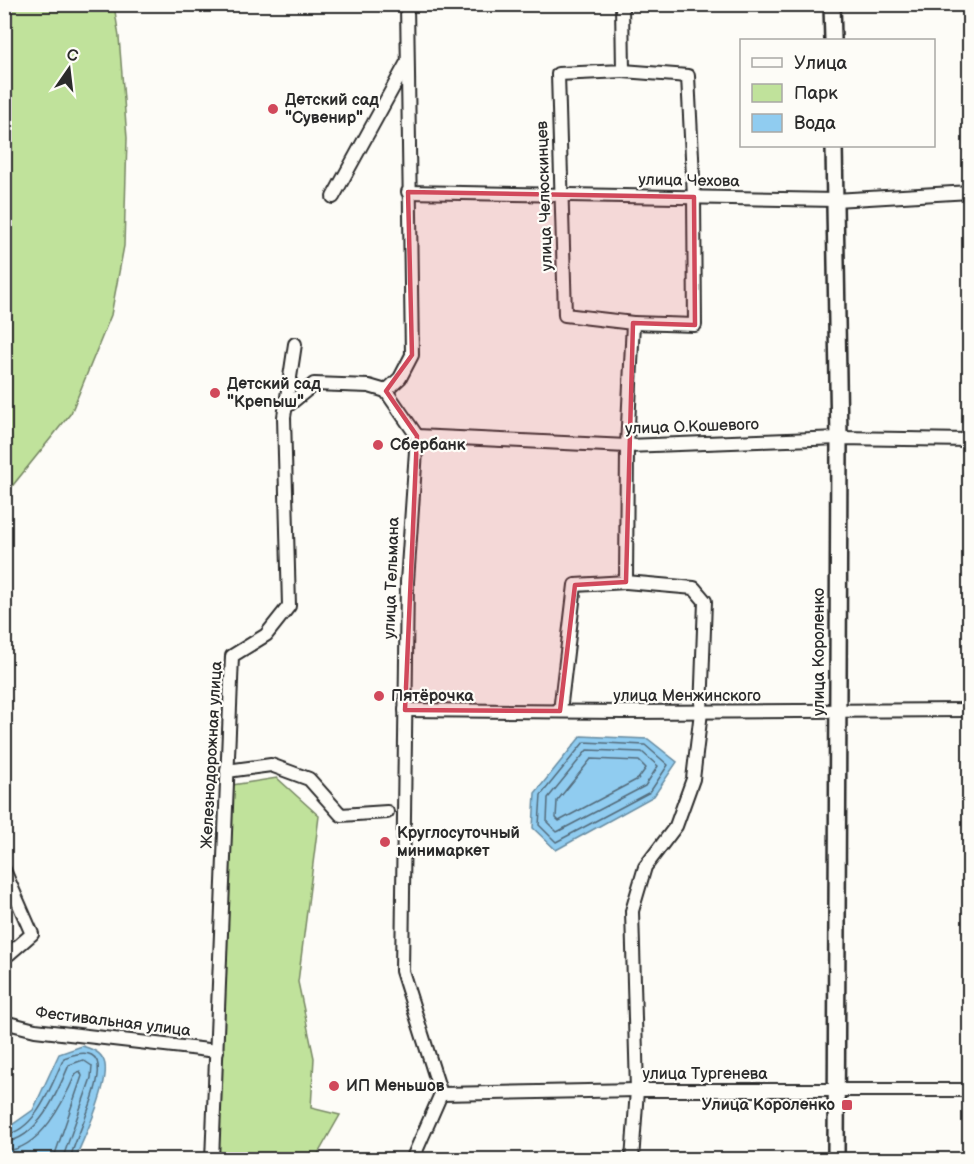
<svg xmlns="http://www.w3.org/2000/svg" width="974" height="1164" font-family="'Balsamiq Sans',sans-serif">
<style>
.green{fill:#c0e29b;stroke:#768663;stroke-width:1.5}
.water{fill:#90ccf0;stroke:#688ca1;stroke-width:1.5}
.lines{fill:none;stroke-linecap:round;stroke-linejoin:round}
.shore{stroke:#536b7a;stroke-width:1.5}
.minor-casing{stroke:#2b2b2b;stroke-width:16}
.tertiary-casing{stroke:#2b2b2b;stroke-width:20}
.minor{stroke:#fdfcf7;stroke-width:12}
.tertiary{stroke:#fdfcf7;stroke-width:15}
.marked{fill:#d1495b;fill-opacity:0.2;stroke:#d1495b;stroke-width:4.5;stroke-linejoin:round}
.poi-dot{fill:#d1495b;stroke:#fdfcf7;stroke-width:2}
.labels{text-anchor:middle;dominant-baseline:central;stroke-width:4.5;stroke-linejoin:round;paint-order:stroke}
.poi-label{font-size:16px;font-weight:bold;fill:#2b2b2b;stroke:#fdfcf7;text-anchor:start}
.street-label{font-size:16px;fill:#2b2b2b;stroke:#fdfcf7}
</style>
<rect width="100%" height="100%" fill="#fdfcf7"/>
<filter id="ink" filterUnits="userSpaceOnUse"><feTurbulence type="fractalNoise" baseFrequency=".0167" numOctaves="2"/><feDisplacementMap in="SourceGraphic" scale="12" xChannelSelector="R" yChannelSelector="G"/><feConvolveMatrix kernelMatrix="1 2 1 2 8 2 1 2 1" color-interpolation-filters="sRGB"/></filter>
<g filter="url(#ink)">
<g class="green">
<polygon points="5,4 114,5 119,37 127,138 124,246 111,315 71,413 5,495"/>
<polygon points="277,778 319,816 298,982 314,1058 311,1108 340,1115 315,1159 212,1160 226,786"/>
</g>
<g class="water">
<polygon points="581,736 648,739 677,762 654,796 556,850 533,828 535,793"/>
<path d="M82 1046C91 1049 100 1051 104 1061 112 1080 83 1140 75 1159H5V1130L33 1110 59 1054Z"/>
</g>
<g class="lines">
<g class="shore">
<polygon points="584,742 645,745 668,765 650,792 556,842 539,825 541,795"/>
<polygon points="587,750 642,752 658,766 645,786 557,832 547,822 548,798"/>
<polygon points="591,759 639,761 646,768 638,779 559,821 556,818 557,801"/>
<path d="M4 1135C37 1131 52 1083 64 1058 136 1030 73 1136 70 1160"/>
<path d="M4 1142C38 1140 58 1091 69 1065L83 1060 92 1066 91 1078 62 1160"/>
<path d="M4 1151C41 1150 64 1101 76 1073L80 1071 82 1076 53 1160"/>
</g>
<defs>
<g id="minor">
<polyline points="623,71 688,76 694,197 695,325 633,323"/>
<polyline points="408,192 835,200 970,192"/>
<polyline points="333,197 406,64"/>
<polyline points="386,391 417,436 407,582 402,971 441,1094 412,1160"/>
<polyline points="386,391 400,378 412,355 407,4"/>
<polyline points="286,407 314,384 369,386 386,391"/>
<polyline points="417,436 627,446 839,438 970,440"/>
<polyline points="626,582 694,588 705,601 701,712 693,779 676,826 645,867 632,911 637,1090 632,1160"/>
<polyline points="405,710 623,712 970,710"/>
<polyline points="560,711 575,585 626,582 627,446 633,323 565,315 558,74 623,71 622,4"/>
<polyline points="227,771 271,765 309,779 341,815 387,812"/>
<polyline points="4,870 32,934 9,954 4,954"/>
<polyline points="4,1022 35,1030 217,1051"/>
<polyline points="441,1094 637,1090 970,1090"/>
<polyline points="212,1160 232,656 266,635 289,606 284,417 295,344"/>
</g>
<g id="tertiary">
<polyline points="832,4 833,40"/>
<polyline points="834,146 839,438 836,1160"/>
</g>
</defs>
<use href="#minor" class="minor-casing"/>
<use href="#tertiary" class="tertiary-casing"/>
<use href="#minor" class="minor"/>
<use href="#tertiary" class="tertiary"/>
</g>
</g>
<path class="marked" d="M408 192 694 197 695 325 633 323 626 582 575 585 560 711 405 710 417 436 386 391 412 355Z"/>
<g class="poi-dot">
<circle cx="273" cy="109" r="6"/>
<circle cx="215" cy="393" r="6"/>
<circle cx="378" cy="445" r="6"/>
<circle cx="379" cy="696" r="6"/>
<circle cx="385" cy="842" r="6"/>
<circle cx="334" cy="1086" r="6"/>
<rect x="841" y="1099" width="12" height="12" rx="3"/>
</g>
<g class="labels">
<g class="poi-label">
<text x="285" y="100">Детский сад<tspan x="285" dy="18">"Сувенир"</tspan></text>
<text x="227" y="384">Детский сад<tspan x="227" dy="18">"Крепыш"</tspan></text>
<text x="390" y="445">Сбербанк</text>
<text x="391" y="696">Пятёрочка</text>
<text x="397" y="833">Круглосуточный<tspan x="397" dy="18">минимаркет</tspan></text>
<text x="346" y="1086">ИП Меньшов</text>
<text x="835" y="1105" text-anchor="end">Улица Короленко</text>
</g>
<g class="street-label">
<text transform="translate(689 181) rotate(1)">улица Чехова</text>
<text transform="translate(545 196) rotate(-92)">улица Челюскинцев</text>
<text transform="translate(692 427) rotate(-2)">улица О.Кошевого</text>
<text transform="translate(392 578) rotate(-88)">улица Тельмана</text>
<text transform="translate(819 652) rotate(-90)">улица Короленко</text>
<text x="687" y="696">улица Менжинского</text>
<text transform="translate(212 755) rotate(-87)">Железнодорожная улица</text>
<text transform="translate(113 1022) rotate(7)">Фестивальная улица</text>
<text x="705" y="1074">улица Тургенева</text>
</g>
</g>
<rect width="974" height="1164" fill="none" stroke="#fdfcf7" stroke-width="24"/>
<rect x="12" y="12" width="950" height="1140" fill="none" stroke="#2b2b2b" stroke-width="2" filter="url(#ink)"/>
<rect x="740" y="39" width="195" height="108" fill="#fdfcf7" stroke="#a9a8a5" stroke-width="1.5"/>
<rect x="752" y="58" width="30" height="9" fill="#fdfcf7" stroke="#a9a8a5" stroke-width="1.5"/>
<text x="794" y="69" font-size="18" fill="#2b2b2b">Улица</text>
<rect x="752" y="84" width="30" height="18" fill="#c0e29b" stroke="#a9a8a5" stroke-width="1.5"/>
<text x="794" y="99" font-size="18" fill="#2b2b2b">Парк</text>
<rect x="752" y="114" width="30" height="18" fill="#90ccf0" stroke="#a9a8a5" stroke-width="1.5"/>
<text x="794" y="129" font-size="18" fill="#2b2b2b">Вода</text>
<g transform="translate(69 69) rotate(14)" stroke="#fdfcf7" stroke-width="4.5" paint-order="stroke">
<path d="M0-4.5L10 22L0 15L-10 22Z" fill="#2b2b2b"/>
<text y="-9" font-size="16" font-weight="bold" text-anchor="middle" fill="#2b2b2b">С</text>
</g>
</svg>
